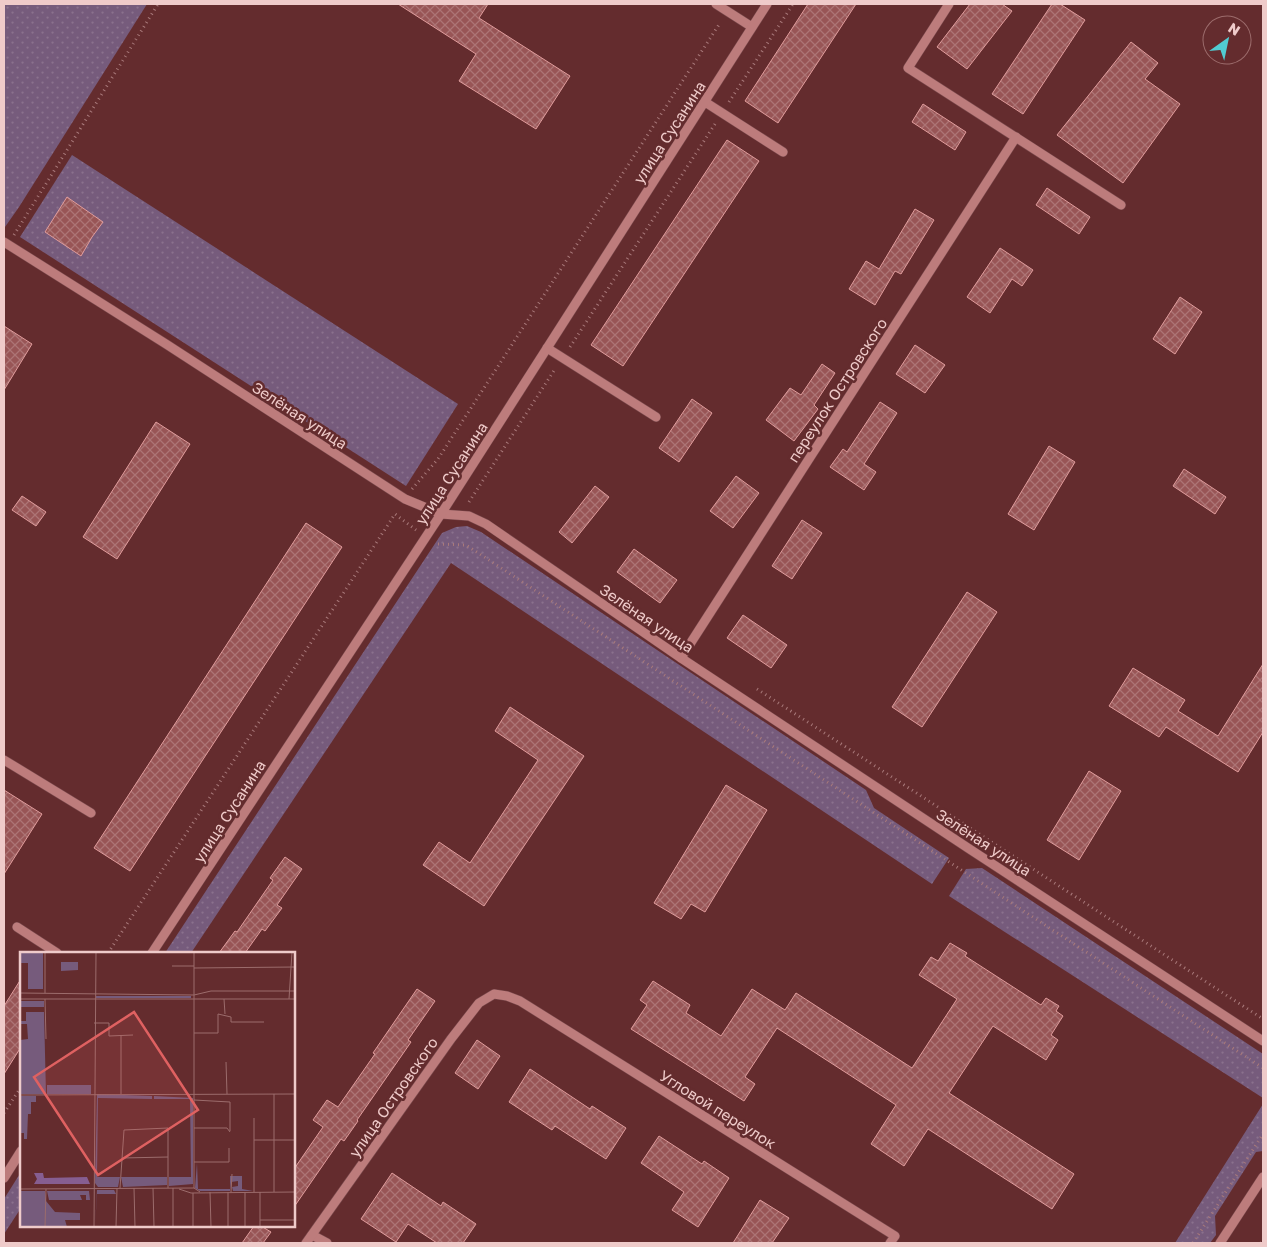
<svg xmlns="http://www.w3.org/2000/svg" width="1267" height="1247" font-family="'Golos Text',sans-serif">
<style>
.grass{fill:url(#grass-dots)}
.building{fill:url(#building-cross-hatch);stroke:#e09c9c}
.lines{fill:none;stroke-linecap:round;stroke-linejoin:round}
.minor-casing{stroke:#79494c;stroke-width:10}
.path{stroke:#a97a7b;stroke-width:3;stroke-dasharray:1 4;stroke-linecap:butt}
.minor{stroke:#bd7c7c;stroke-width:9}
.labels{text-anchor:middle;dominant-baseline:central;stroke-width:5;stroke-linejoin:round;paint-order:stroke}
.street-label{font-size:15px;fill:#efcbca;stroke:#642c2e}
.inset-road{fill:none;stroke:#9c6c6c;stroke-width:1}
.view{fill:#df6161;fill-opacity:0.15;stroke:#df6161;stroke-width:2.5}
.inset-edge{fill:none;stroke:#efcbca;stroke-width:2.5}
</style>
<defs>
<pattern id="grass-dots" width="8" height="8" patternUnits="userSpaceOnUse" patternTransform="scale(1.25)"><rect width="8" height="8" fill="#765b7c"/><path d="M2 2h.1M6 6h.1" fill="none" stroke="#8a718d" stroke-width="1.8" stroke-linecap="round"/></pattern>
<pattern id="building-cross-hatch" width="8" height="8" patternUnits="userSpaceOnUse" patternTransform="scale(1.25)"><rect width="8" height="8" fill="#985556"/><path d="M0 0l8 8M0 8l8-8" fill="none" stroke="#ac7475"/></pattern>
</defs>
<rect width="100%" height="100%" fill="#642c2e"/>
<g class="grass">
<polygon points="4,4 147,4 19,207 5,227 4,226"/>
<polygon points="72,155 458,404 406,486 20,237"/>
<polygon points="467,526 481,532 866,790 874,808 949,858 932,884 451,563 191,953 165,953 442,533 456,527"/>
<polygon points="982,868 1263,1054 1263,1098 949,896 966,869"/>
<polygon points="1263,1104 1263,1151 1256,1152 1215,1216 1216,1235 1210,1243 1175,1243"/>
<polygon points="21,1172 21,1208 4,1234 4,1199"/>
</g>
<g class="building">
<polygon points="398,4 488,4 479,18 570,76 536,129 459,81 476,54"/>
<polygon points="808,4 856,4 778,123 745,101"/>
<polygon points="970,4 1002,4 1012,11 967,69 937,47"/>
<polygon points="1052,4 1060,4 1085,20 1023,114 992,94"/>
<polygon points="1131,42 1158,63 1145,79 1180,104 1123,183 1057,135"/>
<polygon points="923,104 966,132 955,150 912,122"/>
<polygon points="727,140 759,161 623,366 591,345"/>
<polygon points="1047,188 1090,217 1079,234 1036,205"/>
<polygon points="67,197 103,222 92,237 81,256 45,232"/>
<polygon points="915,209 934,220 901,274 895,271 875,305 849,289 866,261 879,269"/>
<polygon points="1000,248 1033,270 1022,286 1012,279 990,313 967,297"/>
<polygon points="1180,297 1202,312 1175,354 1153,339"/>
<polygon points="4,326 32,344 4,390"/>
<polygon points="915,345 945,365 925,393 896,374"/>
<polygon points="822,364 835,373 814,405 818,409 794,441 766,420 790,388 801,395"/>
<polygon points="692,399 712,413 679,462 659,448"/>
<polygon points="880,402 897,413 864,464 876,472 864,490 830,467 843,449 847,452"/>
<polygon points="156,422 190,444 117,559 83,537"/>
<polygon points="1049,446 1075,462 1034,530 1008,514"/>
<polygon points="1184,469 1226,497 1215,514 1173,486"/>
<polygon points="736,476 759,493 733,528 710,511"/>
<polygon points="595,486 609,497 572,543 559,532"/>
<polygon points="22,496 46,512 36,526 12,510"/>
<polygon points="802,520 822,533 792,579 772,566"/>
<polygon points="306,523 342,547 130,871 94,848"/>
<polygon points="634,549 677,580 660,603 617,572"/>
<polygon points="967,592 997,612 922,727 892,707"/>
<polygon points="743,615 787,645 771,668 727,638"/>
<polygon points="1263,664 1263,732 1238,772 1166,727 1159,737 1109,706 1133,668 1185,700 1178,711 1218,736"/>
<polygon points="510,707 584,756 484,906 423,865 439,842 470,863 538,760 495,731"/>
<polygon points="1089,771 1121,791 1079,860 1047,840"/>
<polygon points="726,785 767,810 705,912 691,904 681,919 654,903"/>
<polygon points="4,790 42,814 4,874"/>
<polygon points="285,857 302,869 277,905 282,908 265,931 262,929 245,953 219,953 235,931 237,932 273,880 270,878"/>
<polygon points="950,943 967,953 965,956 1041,1005 1046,998 1059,1006 1056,1011 1063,1016 1051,1035 1058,1040 1046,1060 993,1026 949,1093 1074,1174 1052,1209 928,1129 904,1166 871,1144 896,1105 777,1028 745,1077 755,1084 744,1101 631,1029 647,1005 640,1000 653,981 690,1005 686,1013 721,1036 752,989 785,1010 796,993 912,1068 957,999 919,975 931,957 938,961"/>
<polygon points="21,979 21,1047 4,1074 4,1006"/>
<polygon points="417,989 435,1001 408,1040 411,1042 357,1120 358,1121 344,1141 341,1139 294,1207 294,1169 323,1127 313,1120 327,1100 338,1107 375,1054 373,1053"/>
<polygon points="477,1040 500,1056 478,1089 455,1073"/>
<polygon points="530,1069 590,1109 592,1106 626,1128 606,1159 555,1126 552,1130 509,1102"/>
<polygon points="659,1136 702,1164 704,1161 729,1178 698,1227 672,1210 684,1192 641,1163"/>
<polygon points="392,1173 441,1206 443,1202 476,1224 463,1243 437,1243 408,1224 396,1242 361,1219"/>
<polygon points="760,1200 789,1218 772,1243 733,1243"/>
<polygon points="254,1226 261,1226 271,1232 263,1243 242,1243"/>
</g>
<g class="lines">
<defs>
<g id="minor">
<polyline points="716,4 752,27"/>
<polyline points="949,4 908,68 1121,205"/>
<polyline points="705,102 783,152"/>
<polyline points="4,242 166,344 405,499 441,514 469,516 486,524 681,658 968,848 1263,1041"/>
<polyline points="547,348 656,417"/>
<polyline points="681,658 1016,137"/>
<polyline points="4,760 91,813"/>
<polyline points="17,927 57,953"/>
<polyline points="152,953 441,514 767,4"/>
<polyline points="4,1178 21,1151"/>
<polyline points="312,1235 327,1243"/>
<polyline points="306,1243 451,1039 479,1003 494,994 507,996 520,1001 895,1236 890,1243"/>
<polyline points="1220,1243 1263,1177"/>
</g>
</defs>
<use href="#minor" class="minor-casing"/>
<g class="path">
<polyline points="729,102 793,4"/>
<polyline points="14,235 158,4"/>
<polyline points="570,347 715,124"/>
<polyline points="412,489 438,459 720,23"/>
<polyline points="469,502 555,369"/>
<polyline points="438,544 466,545 1263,1068"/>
<polyline points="757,689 1263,1019"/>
<polyline points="108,953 395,514 416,530"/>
<polyline points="4,1113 21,1087"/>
<polyline points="1193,1243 1263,1134"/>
<polyline points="1261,1243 1263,1239"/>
</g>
<use href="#minor" class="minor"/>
</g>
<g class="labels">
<g class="street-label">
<text transform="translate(669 132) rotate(-57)">улица Сусанина</text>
<text transform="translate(837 390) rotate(-57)">переулок Островского</text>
<text transform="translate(300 415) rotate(33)">Зелёная улица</text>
<text transform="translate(451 473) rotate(-57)">улица Сусанина</text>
<text transform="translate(647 618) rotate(34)">Зелёная улица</text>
<text transform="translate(229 811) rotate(-57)">улица Сусанина</text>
<text transform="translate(984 842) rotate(33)">Зелёная улица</text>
<text transform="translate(393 1097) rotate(-55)">улица Островского</text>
<text transform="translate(718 1109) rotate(32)">Угловой переулок</text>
</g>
</g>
<g transform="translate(20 952)">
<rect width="275" height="275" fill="#642c2e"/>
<path d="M0 0H23V37H8V11H0ZM76 44H171V46H76ZM0 49H24V55H0ZM6 60H24L26 142H0V88L8 87 7 72H0V69H6ZM27 133H71V142H27ZM77 142 132 144V147L78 146 77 225H100L98 235H78L75 231ZM0 144H16V150H11V162H8L7 187H4V181H0ZM134 144 173 146V232L149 234V225H171L170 147H134ZM177 211 178 237H210V224H222V237L233 239H213L212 235 218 234V229L211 230 210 239H180L175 236ZM101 225H147V233L103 235ZM77 238H94L96 242H77L75 275ZM0 239H25L26 249 35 260 60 261V268H45L47 275H0ZM27 239H69L70 248H66V243H60L62 248H29Z" fill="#765b7c"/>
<path d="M14 221H23L24 226 67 225 70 232H14L17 227Z" fill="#865e91"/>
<path d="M41 10H58V18L41 19Z" fill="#765b7c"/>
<path class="inset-road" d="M25 0V41M152 14H174M174 16 275 15M0 41 174 43M174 43 191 39H275M0 47H275M25 47 26 87M204 47 205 62M269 47 272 0M74 71H89V84L113 83M174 81H198V62L211 65V70H244M101 84V142M206 110 207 142M254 142V240M0 143 275 142M174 148 210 150V179M234 166V240M174 176H207L210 180M234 188H275M102 206 148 205M174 210H209V196M100 236 104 178 148 176V236M114 236 115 275M133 236 134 275M153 236V275M174 236V0M0 237 174 236 180 240M159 237 171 241 275 240M190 240 191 275M208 240V275M211 240 212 222M225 240V275M240 268H275M25 275 26 237M74 275 76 0M96 275 97 236M173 275V241M240 275V240M275 275V240"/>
<path class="view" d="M114 60 178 158 78 223 14 125Z"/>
<rect width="275" height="275" class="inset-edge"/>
</g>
<rect width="1267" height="1247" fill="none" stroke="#efcbca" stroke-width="10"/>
<g transform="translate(1227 40) rotate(33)"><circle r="24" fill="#642c2e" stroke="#9c6c6c"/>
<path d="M0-4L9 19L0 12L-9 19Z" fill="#51ccd2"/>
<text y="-8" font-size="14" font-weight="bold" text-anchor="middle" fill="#efcbca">N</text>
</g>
</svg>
